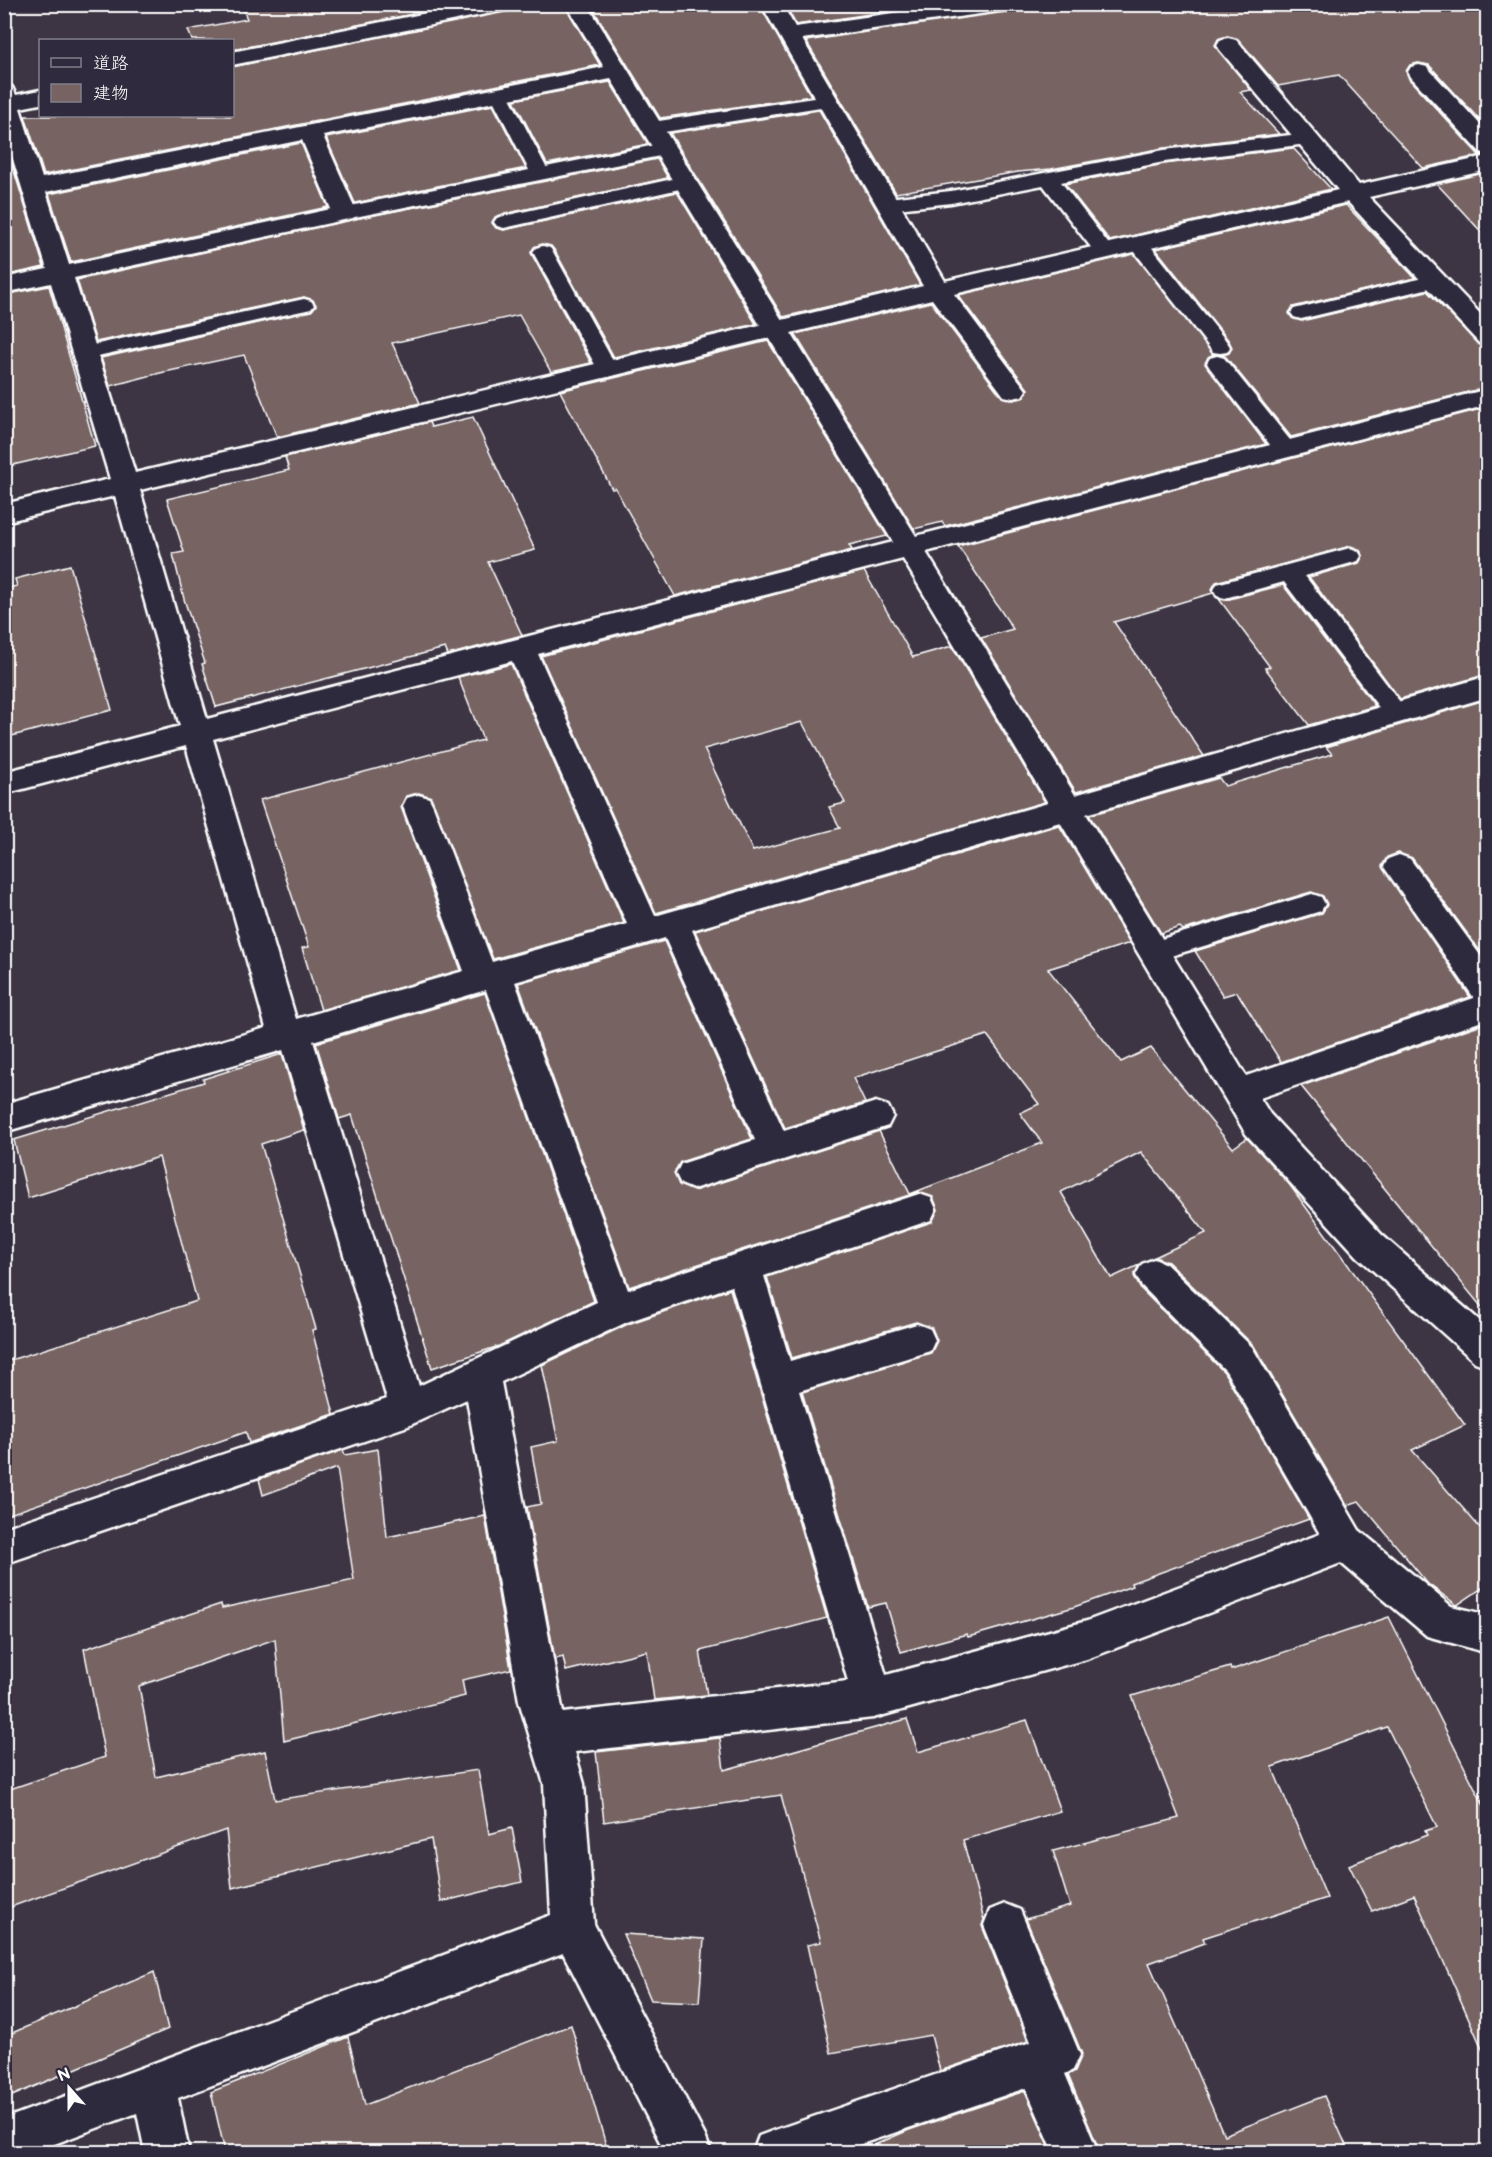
<svg xmlns="http://www.w3.org/2000/svg" width="1492" height="2157" font-family="'Balsamiq Sans','Klee One',sans-serif">
<style>
.building{fill:#766362;stroke:#fff;stroke-width:1.5;fill-rule:evenodd}
.lines{fill:none;stroke-linecap:round;stroke-linejoin:round}
.service-casing{stroke:#fff;stroke-width:5}
.minor-casing{stroke:#fff;stroke-width:5}
.service{fill:#2f2a3d;fill-rule:evenodd}
.minor{fill:#2f2a3d;fill-rule:evenodd}
</style>
<rect width="100%" height="100%" fill="#3d3544"/>
<filter id="ink" filterUnits="userSpaceOnUse"><feTurbulence type="fractalNoise" baseFrequency=".0167" numOctaves="2"/><feDisplacementMap in="SourceGraphic" scale="12" xChannelSelector="R" yChannelSelector="G"/><feConvolveMatrix kernelMatrix="1 2 1 2 8 2 1 2 1" color-interpolation-filters="sRGB"/></filter>
<g filter="url(#ink)">
<g class="building">
<polygon points="241,4 408,4 413,14 232,50 232,40 192,40 188,30 247,19"/>
<polygon points="541,4 564,4 600,65 44,175 25,116 232,116 232,67"/>
<polygon points="590,4 759,4 811,96 660,118"/>
<polygon points="785,4 937,4 796,25"/>
<polygon points="1053,4 1488,4 1488,129 1429,65 1418,63 1410,65 1406,71 1409,79 1478,154 1482,155 1423,168 1339,75 1278,86 1238,39 1227,36 1218,39 1215,46 1251,90 1240,92 1279,134 1164,148 1051,169 1018,172 896,193 806,41"/>
<polygon points="610,82 648,144 547,164 514,100"/>
<polygon points="493,105 526,168 355,203 326,138"/>
<polygon points="819,110 920,285 783,317 670,133"/>
<polygon points="4,139 44,267 4,276"/>
<polygon points="301,143 328,207 71,262 49,194"/>
<polygon points="1293,148 1331,189 1110,241 1065,184 1164,164"/>
<polygon points="657,159 668,178 504,214 495,217 492,223 496,228 504,230 677,192 756,324 614,357 555,251 551,246 542,244 534,247 531,253 591,363 551,372 519,315 392,343 420,403 277,437 244,355 160,373 110,386 101,358 311,311 316,305 313,300 304,297 96,342 77,280 355,219"/>
<polygon points="1488,172 1488,239 1437,184"/>
<polygon points="1346,205 1415,278 1293,307 1289,313 1292,318 1302,321 1427,291 1488,354 1488,387 1291,437 1226,357 1222,355 1229,353 1232,348 1229,341 1156,249"/>
<polygon points="1134,254 1214,354 1208,357 1205,364 1266,444 945,526 942,522 914,529 795,334 931,302 1002,397 1013,400 1022,398 1028,389 958,295"/>
<polygon points="49,286 95,446 4,467 4,295"/>
<polygon points="768,341 887,536 849,545 852,550 675,596 615,488 612,489 560,391"/>
<polygon points="1488,407 1488,674 1400,699 1309,577 1359,563 1363,555 1359,549 1351,546 1216,582 1212,589 1213,593 1114,622 1204,756 1076,792 981,638 1013,629 958,546"/>
<polygon points="473,417 535,550 488,562 522,635 448,655 445,648 216,707 202,664 205,663 184,599 173,554 184,552 167,499 289,470 285,457 429,422 431,427"/>
<polygon points="70,565 112,710 4,738 4,589 17,586 15,579"/>
<path d="M864 571 913 657 952 646 1045 802 656 913 541 656ZM802 722 845 803 829 807 840 828 753 851 704 749Z"/>
<polygon points="1283,585 1375,706 1309,725 1265,668 1270,667 1219,599 1226,600"/>
<polygon points="511,664 624,923 493,959 431,797 419,793 406,796 401,807 461,970 321,1010 302,948 309,947 260,800 483,740 458,677"/>
<polygon points="1488,699 1488,962 1412,858 1398,853 1387,857 1382,866 1470,997 1281,1062 1237,992 1223,996 1195,951 1322,913 1327,905 1323,896 1311,892 1183,930 1180,927 1161,933 1089,815 1219,778 1225,786 1332,754 1326,747"/>
<polygon points="1059,825 1130,943 1048,969 1121,1062 1151,1048 1233,1148 1247,1138 1289,1184 1465,1425 1412,1450 1488,1537 1488,1584 1457,1605 1428,1584 1359,1501 1347,1505 1254,1346 1168,1262 1155,1257 1206,1233 1141,1152 1061,1192 1111,1278 1139,1265 1134,1276 1140,1288 1224,1372 1309,1519 1131,1583 1132,1586 1074,1607 968,1637 967,1634 901,1652 886,1603 868,1607 802,1392 931,1353 937,1341 932,1328 916,1322 792,1358 767,1277 932,1222 938,1210 933,1197 918,1192 629,1287 518,983 664,941 752,1139 680,1162 674,1173 679,1185 694,1191 879,1131 910,1194 1042,1143 1020,1113 1039,1104 987,1035 853,1078 865,1103 785,1128 695,931"/>
<polygon points="485,993 594,1301 499,1346 432,1368 352,1115 339,1119 316,1043"/>
<polygon points="1488,1022 1488,1315 1301,1086"/>
<polygon points="282,1054 304,1130 261,1144 316,1329 312,1330 334,1414 249,1443 246,1432 4,1516 4,1362 197,1301 159,1157 28,1198 14,1140 204,1082 203,1079"/>
<polygon points="730,1289 827,1618 700,1651 707,1695 654,1700 647,1651 566,1671 563,1657 555,1659 527,1507 541,1504 531,1447 558,1441 542,1365 628,1324"/>
<polygon points="378,1449 387,1537 485,1516 511,1669 462,1680 465,1696 284,1741 275,1639 139,1686 156,1777 265,1751 275,1800 478,1770 489,1834 512,1828 522,1882 441,1902 431,1839 232,1888 226,1830 5,1909 4,1791 105,1757 84,1649 221,1604 222,1608 354,1580 337,1468 263,1495 259,1479 343,1450 345,1455"/>
<polygon points="1389,1617 1488,1814 1488,2062 1414,1895 1372,1911 1349,1865 1427,1835 1425,1831 1437,1827 1387,1727 1272,1767 1327,1898 1203,1938 1205,1943 1149,1963 1224,2135 1324,2096 1349,2152 1100,2152 1068,2075 1075,2071 1082,2054 1026,1919 1070,1906 1053,1851 1179,1818 1132,1696 1230,1667 1231,1670"/>
<polygon points="907,1719 918,1752 1027,1720 1060,1811 963,1840 984,1920 982,1926 1028,2041 940,2071 931,2035 831,2053 807,1945 821,1942 781,1795 604,1822 596,1752 720,1738 724,1770"/>
<polygon points="623,1934 704,1939 699,2002 651,2000"/>
<polygon points="154,1972 168,2029 5,2099 5,2036"/>
<polygon points="571,2025 608,2152 225,2152 211,2092 348,2037 365,2105"/>
<polygon points="1025,2091 1052,2152 858,2152 909,2130"/>
</g>
<g class="lines">
<defs>
<g id="service">
<polygon points="499,89 505,90 508,94 546,167 665,143 672,145 674,149 672,153 665,155 345,219 338,217 335,213 338,209 345,207 529,170 490,94 493,90"/>
<polygon points="827,96 833,97 836,101 833,105 652,134 645,132 643,128 645,124 652,122"/>
<polygon points="1308,133 1315,135 1317,139 1315,143 1164,162 1061,182 1114,251 1111,255 1097,255 1043,185 951,203 888,210 881,208 878,204 881,200 888,198 951,191 1164,150"/>
<polygon points="686,176 693,178 696,182 693,186 504,228 497,226 494,222 497,218 504,216"/>
<polygon points="1138,237 1145,239 1227,342 1230,347 1227,352 1220,353 1213,352 1131,247 1128,243 1131,239"/>
<polygon points="543,246 550,248 553,252 618,370 615,375 608,377 601,375 598,370 533,252 536,248"/>
<polygon points="1435,275 1442,277 1445,281 1442,285 1301,319 1294,317 1291,313 1294,309"/>
<polygon points="304,299 311,301 314,305 311,309 84,359 77,358 74,353 77,348 84,347"/>
<polygon points="1217,356 1224,358 1294,445 1297,450 1294,455 1286,457 1278,455 1210,368 1207,363 1210,358"/>
<polygon points="1350,548 1358,551 1361,556 1358,561 1305,576 1403,706 1407,712 1403,718 1395,721 1387,718 1284,582 1225,598 1217,596 1214,590 1217,584"/>
<polygon points="1312,894 1321,897 1325,904 1321,911 1154,961 1145,958 1141,951 1145,944"/>
</g>
<g id="minor">
<polygon points="472,4 516,4 514,9 506,10 232,65 232,52"/>
<path d="M566 4H587L782 320 923 286 761 4H782L795 27 957 4H1018L1016 9 1008 10 802 39 945 281 1338 190 1220 50 1217 45 1220 40 1228 38 1236 40 1359 185 1488 156V170L1369 197 1488 322V345L1479 343 1348 202 954 294 1026 390 1022 396 1013 398 1004 396 932 299 791 333 916 536 1488 389V405L926 552 1075 795 1488 676V697L1086 814 1246 1076 1474 998 1384 867 1388 859 1399 855 1410 859 1488 966V1019L1260 1098 1270 1114 1382 1235 1488 1328V1367L1475 1362 1358 1257 1246 1134 1060 822 692 930 784 1131 876 1102 888 1106 893 1116 888 1126 693 1189 681 1184 676 1174 681 1164 755 1140 665 938 515 982 628 1290 919 1194 931 1198 936 1209 931 1220 764 1276 790 1361 917 1324 930 1329 935 1340 930 1351 799 1391 886 1675 1087 1621 1320 1534 1226 1371 1142 1286 1136 1275 1142 1264 1154 1259 1166 1264 1252 1347 1359 1530 1451 1606 1488 1615V1653L1427 1636 1341 1563 1087 1659 873 1718 575 1752 584 1784 594 1924 705 2136 711 2152H665L563 1953 178 2098 189 2152H145L137 2113 33 2152H4V2119L551 1915 544 1784 519 1701 467 1399 408 1426 4 1564V1528L387 1399 283 1050 4 1132V1104L266 1028 186 746 4 794V772L180 726 115 496 4 522V504L110 479 51 283 4 293V278L47 269 4 130V85L12 87 16 95 40 90V104L20 108 42 178 604 67ZM611 79 760 325 135 473 74 278 353 218 357 213 323 136ZM302 140 331 209 69 265 46 192ZM769 338 893 542 207 719 140 490ZM903 559 1048 803 655 916 538 654ZM512 661 627 924 492 962 433 806 429 798 418 795 407 798 403 806 464 971 296 1019 213 739ZM486 990 597 1302 419 1386 313 1041ZM732 1286 848 1681 563 1713 501 1382 627 1322Z"/>
<polygon points="1419,65 1427,67 1488,133 1488,154 1480,152 1411,77 1408,72 1411,67"/>
<polygon points="1005,1904 1020,1910 1080,2055 1073,2070 1065,2074 1098,2152 1054,2152 1026,2088 838,2152 753,2152 759,2136 775,2130 1031,2042 984,1925 990,1910"/>
</g>
</defs>
<use href="#service" class="service-casing"/>
<use href="#minor" class="minor-casing"/>
<use href="#service" class="service"/>
<use href="#minor" class="minor"/>
</g>
</g>
<rect width="1492" height="2157" fill="none" stroke="#2f2a3d" stroke-width="24"/>
<rect x="12" y="12" width="1468" height="2133" fill="none" stroke="#fff" stroke-width="2" filter="url(#ink)"/>
<rect x="39" y="39" width="195" height="78" fill="#2f2a3d" stroke="#827f8b" stroke-width="1.5"/>
<rect x="51" y="58" width="30" height="9" fill="#2f2a3d" stroke="#827f8b" stroke-width="1.5"/>
<text x="93" y="69" font-size="18" fill="#ffffff">道路</text>
<rect x="51" y="84" width="30" height="18" fill="#766362" stroke="#827f8b" stroke-width="1.5"/>
<text x="93" y="99" font-size="18" fill="#ffffff">建物</text>
<g transform="translate(69 2088) rotate(339)" stroke="#2f2a3d" stroke-width="4.5" paint-order="stroke">
<path d="M0-4.5L10 22L0 15L-10 22Z" fill="#ffffff"/>
<text y="-9" font-size="16" font-weight="bold" text-anchor="middle" fill="#ffffff">N</text>
</g>
</svg>
